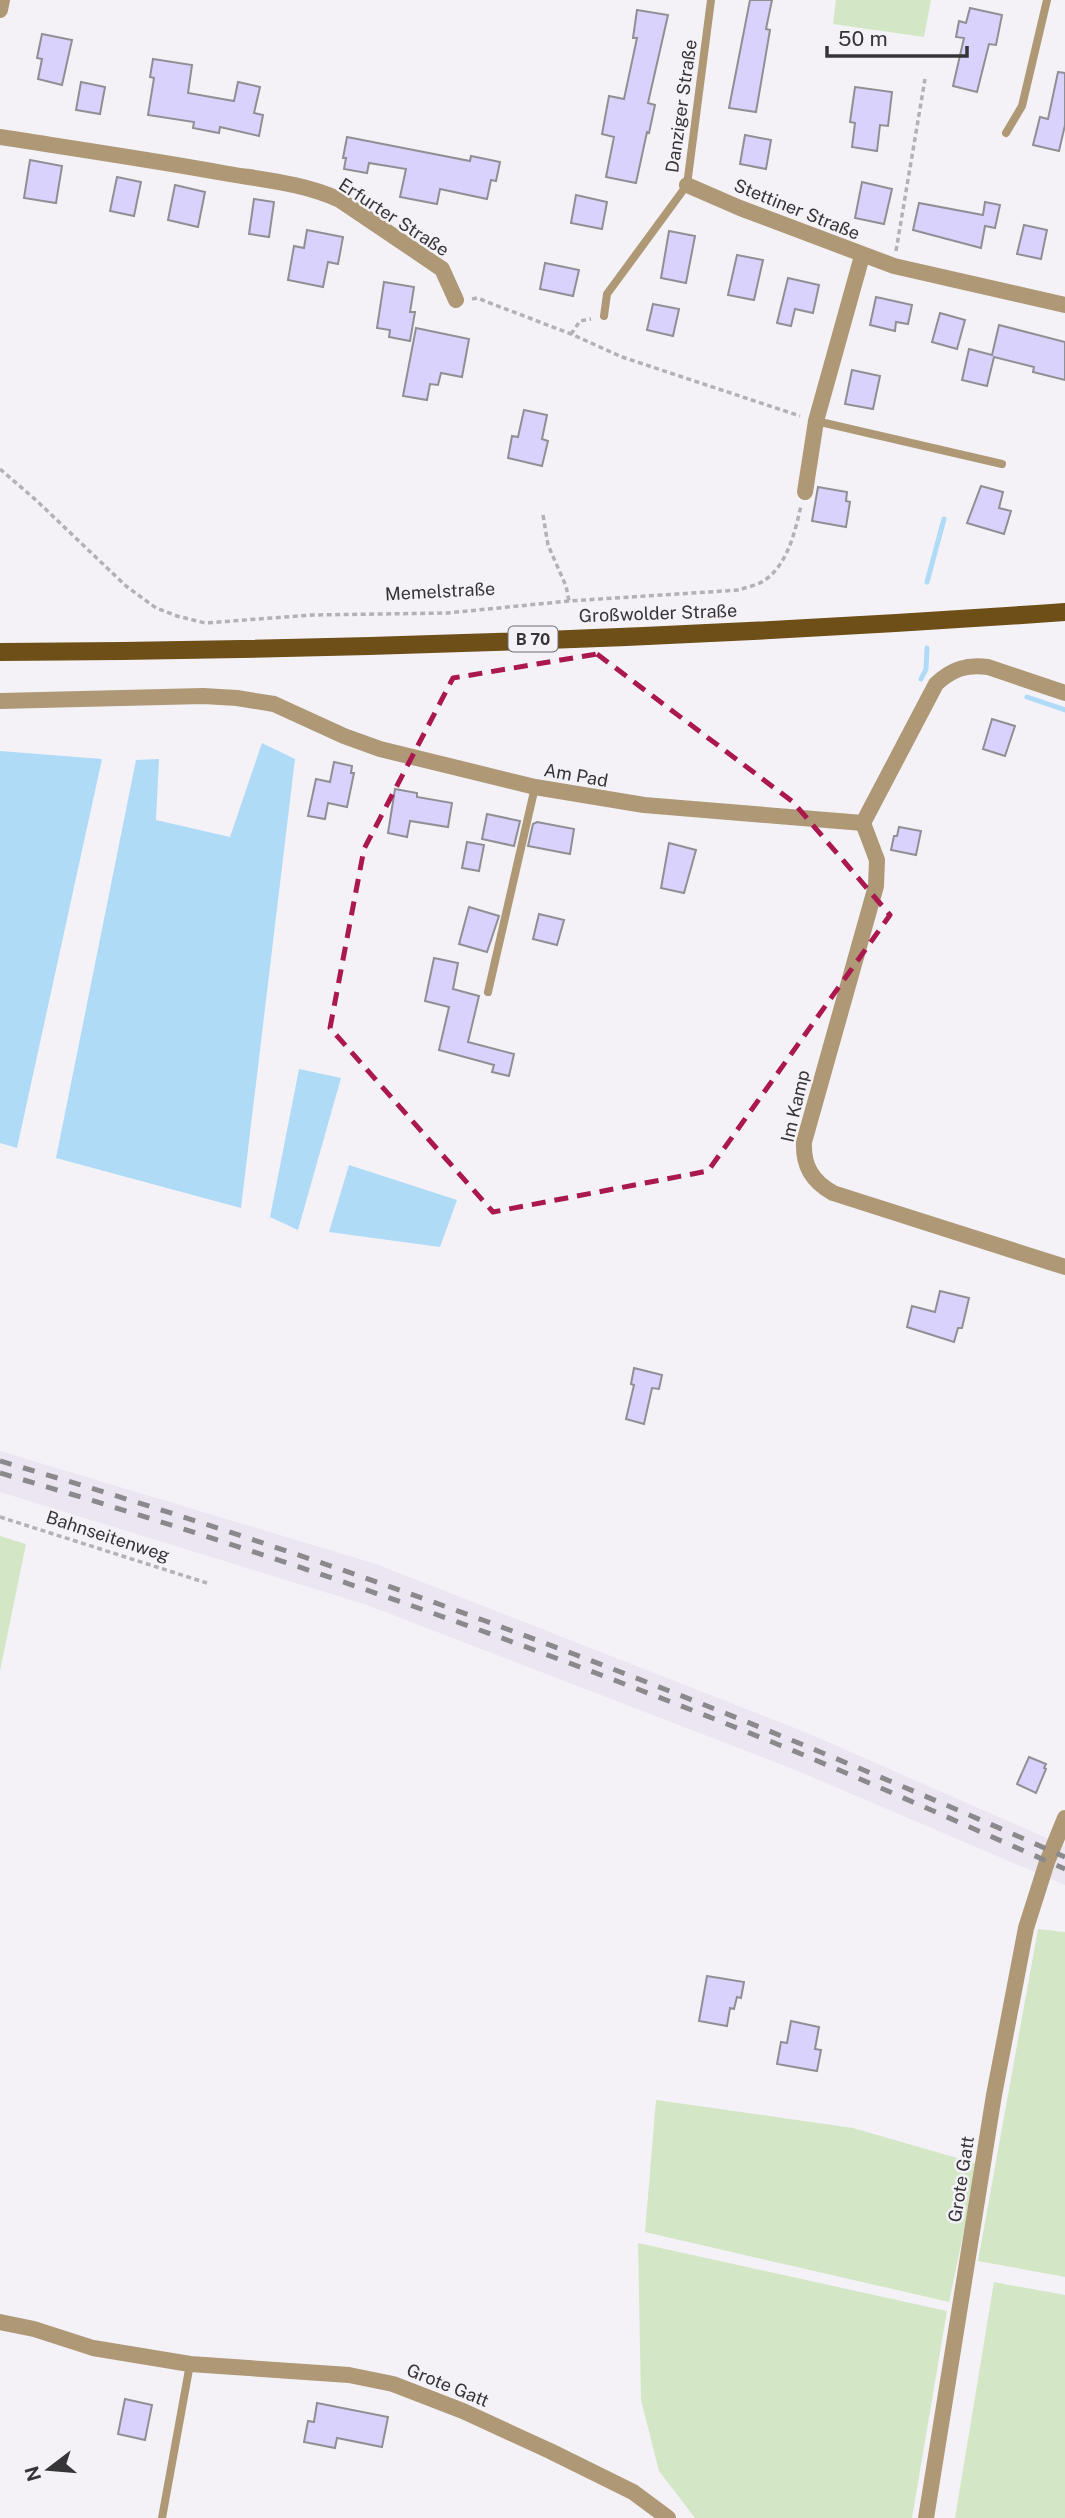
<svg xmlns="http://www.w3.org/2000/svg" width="1065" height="2518" font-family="'Public Sans',sans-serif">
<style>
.built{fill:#ebe6f1}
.green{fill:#d3e7c6}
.water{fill:#afdbf7}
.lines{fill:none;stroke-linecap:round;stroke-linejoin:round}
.stream{stroke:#afdbf7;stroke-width:5}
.building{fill:#d9d2fd;stroke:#908f94;stroke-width:2}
.path{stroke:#b3b1b5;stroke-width:3.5;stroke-dasharray:5 3.5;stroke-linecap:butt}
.service{stroke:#ae9876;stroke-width:8}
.minor{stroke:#ae9876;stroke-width:16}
.primary{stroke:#6d4f17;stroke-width:18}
.rail{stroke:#8a898c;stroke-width:5;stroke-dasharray:12 12;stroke-linecap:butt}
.marked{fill:none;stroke:#aa184d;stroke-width:5;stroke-dasharray:14 9;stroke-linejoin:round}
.labels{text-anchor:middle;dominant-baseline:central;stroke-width:5;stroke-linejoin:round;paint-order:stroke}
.shield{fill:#f4f2f7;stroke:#6e6d70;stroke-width:2}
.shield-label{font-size:16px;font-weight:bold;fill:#353436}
.street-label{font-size:18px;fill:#353436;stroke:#f4f2f7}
</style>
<rect width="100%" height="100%" fill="#f4f2f7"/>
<polygon class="built" points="0,1451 376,1564 805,1732 1065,1846 1065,1885 793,1769 367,1605 0,1492"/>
<g class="green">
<polygon points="836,0 931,0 924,37 833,24"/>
<polygon points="0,1536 26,1544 0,1671"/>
<polygon points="1038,1929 1065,1932 1065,2277 978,2261"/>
<polygon points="656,2100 853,2128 978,2164 949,2302 645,2232"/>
<polygon points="638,2243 947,2311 912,2518 695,2518 659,2471 641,2400"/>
<polygon points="994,2282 1065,2295 1065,2518 955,2518"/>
</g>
<g class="water">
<polygon points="262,743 295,759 241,1208 56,1158 136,760 159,759 156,820 230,837"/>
<polygon points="0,751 102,759 17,1148 0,1143"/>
<polygon points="299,1069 341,1078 298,1230 270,1217"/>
<polygon points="349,1165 457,1200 440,1247 329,1232"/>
</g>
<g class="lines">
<g class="stream">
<polyline points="927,582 944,519"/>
<polyline points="921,679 926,669 927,648"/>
<polyline points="1027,697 1065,710"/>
</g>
</g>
<g class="building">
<polygon points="750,0 772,0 766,29 770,30 756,112 729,108"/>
<polygon points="970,8 1002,15 996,45 989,44 977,92 953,86 964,38 956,37 959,21 966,23"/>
<polygon points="637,10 668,15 648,103 655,105 649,133 647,132 636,183 606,177 614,137 602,134 609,96 624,99 637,38 633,38"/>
<polygon points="42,34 72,40 62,85 38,79 42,59 37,58"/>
<polygon points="153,59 192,65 188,93 234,101 238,82 260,87 254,113 263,115 259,136 220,127 219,133 193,128 194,122 148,115 154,78 150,77"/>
<polygon points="1058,72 1065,73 1065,125 1059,151 1033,145 1040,117 1048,119"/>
<polygon points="81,82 105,87 100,114 76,110"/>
<polygon points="855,87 892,92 888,126 880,125 877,151 852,147 855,123 850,122"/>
<polygon points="745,135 771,140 766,169 740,164"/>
<polygon points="347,137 470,161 471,156 500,162 496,181 491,180 487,199 440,189 437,204 400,197 406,169 369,163 367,173 344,169 346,158 343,158"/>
<polygon points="30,160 62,166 56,203 24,198"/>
<polygon points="117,177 141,182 134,216 110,211"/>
<polygon points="862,182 892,189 884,224 855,218"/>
<polygon points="175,185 205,192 198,227 168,220"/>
<polygon points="576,195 607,202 602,229 571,223"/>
<polygon points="254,199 274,202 269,237 249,234"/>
<polygon points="985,202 1000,205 995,228 985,226 981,248 913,230 919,203 983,215"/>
<polygon points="1024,225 1047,230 1041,259 1017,254"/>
<polygon points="307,230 343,237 338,264 328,262 323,287 288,280 294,246 304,248"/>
<polygon points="669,231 695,236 686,283 661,278"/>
<polygon points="737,255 763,260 754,300 728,295"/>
<polygon points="545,263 579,270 573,296 540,289"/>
<polygon points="788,278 819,285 813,313 795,309 791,326 777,323"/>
<polygon points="384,282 414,287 410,312 415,312 410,341 389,337 390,330 377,328"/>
<polygon points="876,297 912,305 908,324 896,322 895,331 870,325"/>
<polygon points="653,304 679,309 673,336 647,330"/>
<polygon points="940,313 965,320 957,349 932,342"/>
<polygon points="999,325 1065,342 1065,380 1033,372 1034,367 994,357 987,386 962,380 969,349 992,355"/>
<polygon points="416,328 469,339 462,377 441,373 438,385 430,384 427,400 403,396"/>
<polygon points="852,370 880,376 873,409 845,404"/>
<polygon points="524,410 547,415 542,439 548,441 542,466 508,458 512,436 518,437"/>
<polygon points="981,486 1003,492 999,508 1011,511 1004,534 967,523"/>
<polygon points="818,487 847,492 846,501 850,502 846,527 812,521"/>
<polygon points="992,719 1015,726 1005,756 983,749"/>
<polygon points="334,762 352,766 351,773 354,773 347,807 328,803 325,819 308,816 316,779 330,782"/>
<polygon points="395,789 417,793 417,797 452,803 448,827 410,821 407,837 388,833"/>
<polygon points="487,814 520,821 514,846 482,839"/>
<polygon points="537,822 574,829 570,854 528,846 533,824"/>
<polygon points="899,827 921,831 916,855 891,850 894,836 897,836"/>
<polygon points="467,842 484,845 479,871 462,868"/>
<polygon points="669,843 696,850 684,893 661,888"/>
<polygon points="469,907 499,916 487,952 459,944"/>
<polygon points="539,914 564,920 557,945 533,939"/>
<polygon points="434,958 458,963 453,989 479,996 468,1042 514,1054 509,1076 492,1072 494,1065 439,1050 449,1007 425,1001"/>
<polygon points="940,1291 969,1298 962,1328 958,1328 954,1342 907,1327 912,1306 935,1312"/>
<polygon points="634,1368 662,1375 659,1389 652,1388 644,1424 626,1419 634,1385 631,1384"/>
<polygon points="1029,1757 1046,1764 1044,1768 1046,1769 1036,1793 1017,1784"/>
<polygon points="707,1976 744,1982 741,1998 737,1997 734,2009 730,2008 727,2026 699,2021"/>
<polygon points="791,2021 819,2027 815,2049 821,2050 817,2071 777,2064 781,2042 787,2043"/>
<polygon points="125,2399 152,2405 145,2440 118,2434"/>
<polygon points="317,2403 388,2417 382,2447 337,2438 335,2448 304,2442 308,2421 314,2422"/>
</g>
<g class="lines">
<g class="path">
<polyline points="896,251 925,79"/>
<polyline points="472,299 477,298 571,334 622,357 800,416"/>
<polyline points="571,334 580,321 591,319"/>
<path d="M0 469 37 501 126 586 156 608 177 616 205 623 312 615 447 613 569 601 739 590C747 587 758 585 765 580 788 564 795 531 801 506"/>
<polyline points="543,515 548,545 566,586 569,601"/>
<polyline points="0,1517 207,1583"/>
</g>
<g class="service">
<polyline points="1006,133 1022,106 1047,0"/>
<polyline points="604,316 607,294 687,185 711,0"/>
<polyline points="816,421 1002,464"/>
<polyline points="488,992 535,787"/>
<polyline points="162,2518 190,2364"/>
</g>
<g class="minor">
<polyline points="0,10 2,0"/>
<path d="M0 137C77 149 153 160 229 174 266 180 306 184 340 200L442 269 456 300"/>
<polyline points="687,185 740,208 894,266 1065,305"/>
<polyline points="805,492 816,421 862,256"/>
<polyline points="0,701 203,696 237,698 274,704 344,736 380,749 535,787 644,805 863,823"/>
<path d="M863 823 877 860 876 886 804 1142C803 1166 812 1181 833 1193L1065 1267"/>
<path d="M863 823 936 684C952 669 967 664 988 667L1065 693"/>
<polyline points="0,2322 34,2329 93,2348 190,2364 349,2375 393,2384 463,2411 550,2451 633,2492 668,2518"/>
<polyline points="926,2518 994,2095 1026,1928 1047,1862 1065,1818"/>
</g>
<path class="primary" d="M0 652C355 650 711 637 1065 612"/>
<g class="rail">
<path d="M0 1461C365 1567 718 1703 1065 1857"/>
<path d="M0 1473C264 1550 522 1641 777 1744 874 1784 969 1827 1065 1869"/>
</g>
</g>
<path class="marked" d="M597 654 793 802 890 915 708 1171 493 1212 330 1028 364 849 453 678Z"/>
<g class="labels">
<rect class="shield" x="508.5" y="626.5" width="49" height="25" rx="5"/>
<g class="shield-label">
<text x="533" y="639">B 70</text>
</g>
<g class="street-label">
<text transform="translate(681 106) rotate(-82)">Danziger Straße</text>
<text transform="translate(797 209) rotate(22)">Stettiner Straße</text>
<text transform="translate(394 217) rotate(33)">Erfurter Straße</text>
<text transform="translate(440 591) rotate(-3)">Memelstraße</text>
<text transform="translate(658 613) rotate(-2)">Großwolder Straße</text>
<text transform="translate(576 775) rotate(10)">Am Pad</text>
<text transform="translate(795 1106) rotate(-77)">Im Kamp</text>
<text transform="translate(108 1536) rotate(18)">Bahnseitenweg</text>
<text transform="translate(961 2179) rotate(-81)">Grote Gatt</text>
<text transform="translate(448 2385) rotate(22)">Grote Gatt</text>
</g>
</g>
<g transform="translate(49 2469) rotate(254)" stroke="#f4f2f7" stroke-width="5" paint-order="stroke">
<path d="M0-5L12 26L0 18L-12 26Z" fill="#353436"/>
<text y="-10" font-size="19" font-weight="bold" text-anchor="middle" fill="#353436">N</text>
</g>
<path d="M827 46v10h140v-10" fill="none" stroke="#353436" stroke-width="3.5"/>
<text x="838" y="46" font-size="21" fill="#353436" stroke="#f4f2f7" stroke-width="5" paint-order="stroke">50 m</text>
</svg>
